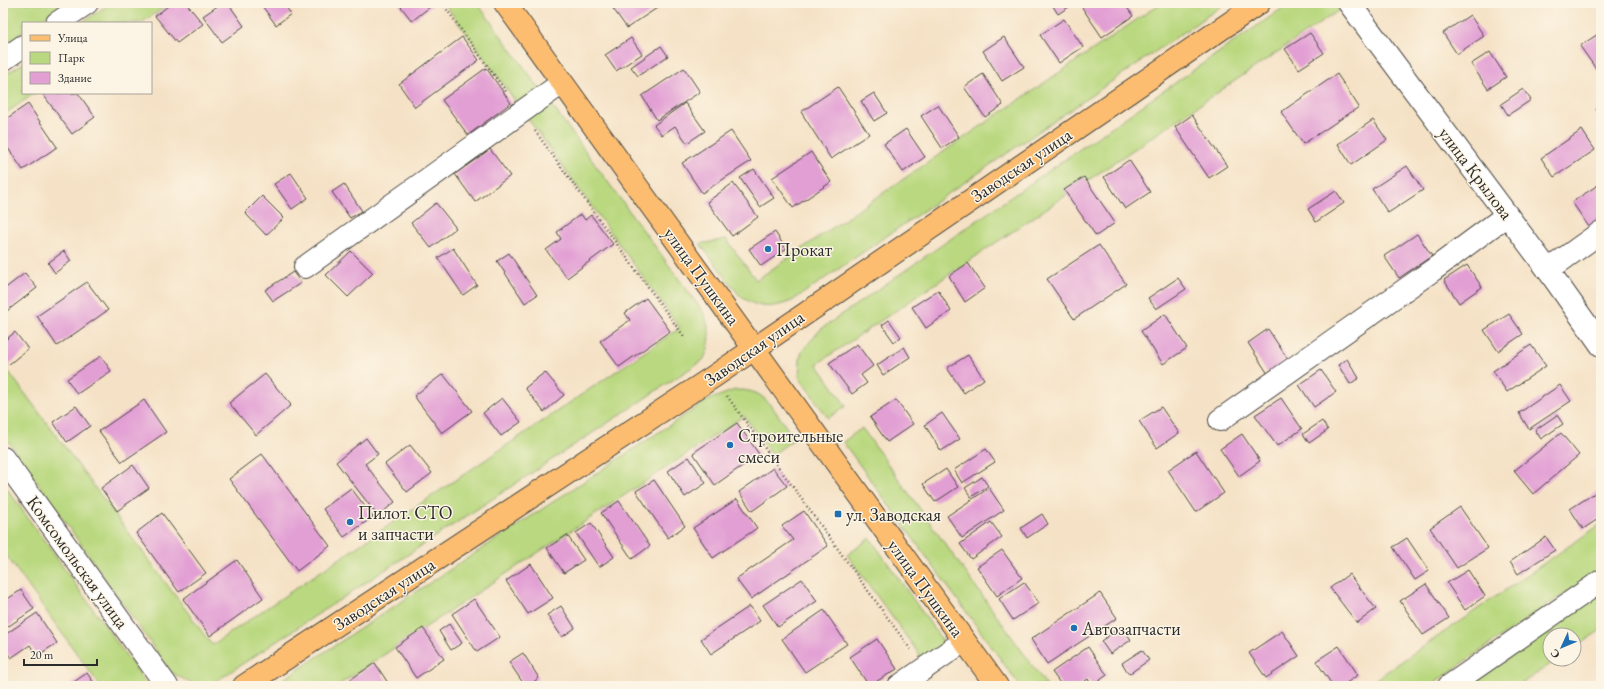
<svg xmlns="http://www.w3.org/2000/svg" width="1604" height="689" font-family="'EB Garamond',serif">
<style>
.green{fill:#b9d87f;stroke:#728255}
.building{fill:#e29fd4}
.lines{fill:none;stroke-linecap:round;stroke-linejoin:round}
.minor-casing{stroke:#494642;stroke-width:24}
.major-casing{stroke:#494642;stroke-width:24}
.path{stroke:#494642;stroke-width:2.5;stroke-dasharray:1 3;stroke-linecap:butt}
.minor{stroke:#fff;stroke-width:22}
.major{stroke:#fcbd6f;stroke-width:22}
.poi-dot{fill:#1f6fb2;stroke:#fcf5e5;stroke-width:1.5}
.labels{text-anchor:middle;dominant-baseline:central;stroke-width:3;stroke-linejoin:round;paint-order:stroke}
.street-label{font-size:18px;fill:#2b2b2b;stroke:#fcf5e5}
.poi-label{font-size:18px;fill:#2b2b2b;stroke:#fcf5e5;text-anchor:start}
</style>
<rect width="100%" height="100%" fill="#fcf5e5"/>
<filter id="ink" filterUnits="userSpaceOnUse"><feTurbulence type="fractalNoise" baseFrequency=".025" numOctaves="2"/><feDisplacementMap in="SourceGraphic" scale="8" xChannelSelector="R" yChannelSelector="G"/><feConvolveMatrix kernelMatrix="1 2 1 2 8 2 1 2 1" color-interpolation-filters="sRGB"/></filter>
<filter id="wash" filterUnits="userSpaceOnUse"><feTurbulence type="fractalNoise" baseFrequency=".012" numOctaves="4" result="noise"/><feDisplacementMap in="SourceGraphic" scale="16" xChannelSelector="R" yChannelSelector="G"/><feGaussianBlur stdDeviation="0.9" result="paint"/><feColorMatrix in="noise" values="0 0 0 0 0 0 0 0 0 0 0 0 0 0 0 0 0 1.4 0 .05"/><feComposite in="paint" operator="in"/></filter>
<g filter="url(#wash)">
<rect width="100%" height="100%" fill="#f5e2c6"/>
<g class="green">
<polygon points="3,3 66,3 37,23 23,23 23,32 3,46"/>
<polygon points="111,3 171,3 141,23 81,23"/>
<path d="M444 3H477L703 312C710 329 713 343 703 360L209 686H196L171 672 3 434V364L212 645 680 328Z"/>
<path d="M1161 3H1226L792 301C770 309 759 309 740 296L700 244 726 239 756 280Z"/>
<polygon points="1290,3 1337,3 1341,9 817,364 846,406 828,418 799,377 800,358 802,351 821,329"/>
<polygon points="23,63 23,93 35,93 3,115 3,76"/>
<path d="M735 390C741 390 747 390 753 392 769 396 784 425 794 439L772 455 744 416 337 686H273L708 400Z"/>
<polygon points="862,428 1047,686 1020,686 843,442"/>
<polygon points="3,483 148,686 100,686 3,551"/>
<polygon points="1601,524 1601,569 1429,686 1366,686"/>
<polygon points="870,538 944,643 922,658 847,555"/>
<polygon points="1601,593 1601,630 1574,648 1574,635 1550,635 1550,659 1558,659 1518,686 1469,686"/>
</g>
<g id="blocks">
<g class="building">
<polygon points="172,3 186,3 203,24 177,43 155,16"/>
<polygon points="222,3 228,3 244,26 222,42 203,16"/>
<polygon points="260,3 283,3 291,14 276,25"/>
<polygon points="398,3 435,3 412,21"/>
<polygon points="609,3 658,3 660,6 627,28"/>
<polygon points="1051,3 1075,3 1058,14"/>
<polygon points="1079,3 1124,3 1133,16 1102,37"/>
<polygon points="1470,15 1484,36 1457,54 1443,33"/>
<polygon points="1064,19 1083,47 1059,63 1040,35"/>
<polygon points="1601,32 1601,65 1596,69 1580,46"/>
<polygon points="1310,33 1324,53 1299,69 1285,49"/>
<polygon points="462,37 479,60 415,107 399,84"/>
<polygon points="1004,37 1024,67 1002,81 983,51"/>
<polygon points="631,38 642,54 616,71 605,55"/>
<polygon points="661,46 668,56 638,76 631,67"/>
<polygon points="1490,52 1506,77 1488,89 1471,64"/>
<polygon points="486,68 511,103 468,135 442,100"/>
<polygon points="684,68 700,92 657,120 642,96"/>
<polygon points="983,74 1003,105 985,117 964,87"/>
<polygon points="1337,74 1359,107 1303,144 1281,112"/>
<polygon points="838,87 869,134 831,159 801,112"/>
<polygon points="1523,89 1531,100 1508,115 1501,104"/>
<polygon points="42,93 78,93 95,117 72,134"/>
<polygon points="874,93 887,113 874,121 861,101"/>
<polygon points="685,103 705,131 687,143 675,126 662,135 654,125"/>
<polygon points="28,104 57,147 23,170 3,141 3,121"/>
<polygon points="938,105 959,137 942,148 921,116"/>
<polygon points="1601,106 1601,117 1596,109"/>
<polygon points="1192,115 1227,166 1209,178 1175,127"/>
<polygon points="1373,120 1387,140 1351,165 1338,144"/>
<polygon points="906,129 925,157 903,172 884,144"/>
<polygon points="1582,130 1595,150 1554,177 1541,158"/>
<polygon points="731,131 751,161 702,193 682,163"/>
<polygon points="490,149 510,176 475,202 455,174"/>
<polygon points="811,152 831,182 793,208 772,178"/>
<polygon points="1129,160 1150,192 1125,209 1104,177"/>
<polygon points="1407,166 1423,190 1388,213 1372,189"/>
<polygon points="754,169 774,198 760,207 740,178"/>
<polygon points="291,173 308,198 292,209 274,184"/>
<polygon points="1084,177 1115,223 1096,236 1064,190"/>
<polygon points="733,183 758,217 732,236 707,202"/>
<polygon points="1601,183 1601,219 1589,227 1572,202"/>
<polygon points="344,184 362,211 350,218 332,192"/>
<polygon points="1336,191 1344,203 1316,222 1308,209"/>
<polygon points="262,196 284,218 266,235 245,213"/>
<polygon points="436,203 456,228 431,248 411,223"/>
<polygon points="581,214 585,220 591,215 613,244 567,278 546,250 561,239 557,232"/>
<polygon points="775,232 786,249 761,266 749,249"/>
<polygon points="1417,234 1432,256 1399,278 1384,256"/>
<polygon points="1099,245 1126,284 1074,319 1047,279"/>
<polygon points="453,248 477,285 463,295 438,258"/>
<polygon points="64,251 71,261 55,273 48,263"/>
<polygon points="351,251 373,273 348,297 326,275"/>
<polygon points="509,253 537,295 525,303 497,261"/>
<polygon points="968,263 985,288 965,302 949,276"/>
<polygon points="1467,265 1482,287 1459,303 1444,280"/>
<polygon points="293,272 301,283 273,301 265,290"/>
<polygon points="25,273 37,288 3,314 3,290"/>
<polygon points="1178,278 1186,289 1156,309 1148,298"/>
<polygon points="87,282 108,310 57,346 37,316"/>
<polygon points="938,290 951,311 926,328 912,307"/>
<polygon points="646,298 670,331 619,367 600,341 630,320 625,313"/>
<polygon points="1165,314 1187,348 1163,364 1141,331"/>
<polygon points="1509,314 1523,334 1498,351 1484,330"/>
<polygon points="889,320 901,337 894,342 882,325"/>
<polygon points="1268,329 1289,361 1268,374 1248,343"/>
<polygon points="15,332 28,349 8,365 3,359 3,342"/>
<polygon points="857,344 873,366 861,375 867,383 852,394 829,363"/>
<polygon points="1531,345 1546,366 1507,392 1493,371"/>
<polygon points="904,347 910,357 883,375 877,365"/>
<polygon points="968,355 984,379 964,393 947,368"/>
<polygon points="101,356 111,371 77,394 67,379"/>
<polygon points="1347,359 1359,378 1350,384 1338,365"/>
<polygon points="1321,370 1336,392 1314,407 1299,385"/>
<polygon points="545,372 564,395 544,412 525,388"/>
<polygon points="265,374 291,405 256,435 229,403"/>
<polygon points="443,374 472,411 442,433 414,396"/>
<polygon points="1560,385 1571,401 1529,429 1519,413"/>
<polygon points="502,398 521,422 501,436 483,413"/>
<polygon points="1281,398 1302,429 1277,446 1255,415"/>
<polygon points="144,400 166,432 122,462 99,431"/>
<polygon points="896,400 913,424 887,442 870,417"/>
<polygon points="76,406 90,426 67,442 53,422"/>
<polygon points="1161,407 1179,433 1157,448 1139,421"/>
<polygon points="942,413 960,439 941,451 925,425"/>
<polygon points="1557,415 1563,424 1541,439 1535,430"/>
<polygon points="1322,421 1328,430 1309,443 1303,434"/>
<polygon points="737,423 759,454 715,485 693,453"/>
<polygon points="1561,433 1579,455 1533,494 1514,471"/>
<polygon points="1242,434 1260,461 1239,476 1220,449"/>
<polygon points="366,438 378,454 365,464 395,502 378,516 336,462"/>
<polygon points="410,445 432,473 407,492 385,464"/>
<polygon points="986,449 995,462 962,483 954,470"/>
<polygon points="1196,451 1224,493 1196,512 1168,470"/>
<polygon points="262,454 330,546 297,571 229,479"/>
<polygon points="689,457 706,483 685,497 668,471"/>
<polygon points="133,465 149,488 117,511 101,488"/>
<polygon points="773,468 787,486 752,511 739,492"/>
<polygon points="946,469 958,487 935,502 923,484"/>
<polygon points="982,477 988,486 971,497 965,488"/>
<polygon points="654,480 685,526 668,538 636,491"/>
<polygon points="351,488 373,517 344,537 323,509"/>
<polygon points="989,488 1004,510 962,538 947,516"/>
<polygon points="1601,489 1601,517 1583,529 1570,509"/>
<polygon points="737,499 757,528 713,558 693,528"/>
<polygon points="619,501 650,546 632,559 601,513"/>
<polygon points="1460,507 1488,548 1457,568 1430,528"/>
<polygon points="804,511 828,546 751,599 736,579 793,540 782,526"/>
<polygon points="162,513 206,573 179,592 136,533"/>
<polygon points="1042,514 1048,524 1027,538 1021,528"/>
<polygon points="991,522 1002,537 971,559 960,544"/>
<polygon points="591,523 614,557 599,567 576,533"/>
<polygon points="567,535 584,560 564,573 547,548"/>
<polygon points="1546,537 1555,550 1518,574 1510,562"/>
<polygon points="1407,538 1429,571 1415,580 1393,547"/>
<polygon points="1002,550 1022,578 997,596 977,567"/>
<polygon points="237,560 263,598 210,636 183,599"/>
<polygon points="531,564 553,598 528,614 506,581"/>
<polygon points="1468,570 1485,596 1465,610 1447,583"/>
<polygon points="1349,574 1376,609 1357,623 1330,588"/>
<polygon points="802,579 817,601 778,627 763,605"/>
<polygon points="1024,582 1039,603 1013,620 999,599"/>
<polygon points="1426,584 1449,618 1423,635 1400,601"/>
<polygon points="21,590 34,609 6,628 3,624 3,602"/>
<polygon points="1100,593 1117,618 1047,664 1031,639"/>
<polygon points="474,599 500,637 477,652 452,614"/>
<polygon points="561,606 575,628 562,637 547,615"/>
<polygon points="750,606 760,621 711,654 701,639"/>
<polygon points="824,610 847,644 805,672 782,639"/>
<polygon points="37,613 57,643 37,656 30,645 11,658 3,647 3,636"/>
<polygon points="449,624 462,643 451,650 439,631"/>
<polygon points="1122,626 1131,640 1110,654 1101,641"/>
<polygon points="423,628 444,659 416,678 395,647"/>
<polygon points="1282,631 1299,656 1266,678 1249,653"/>
<polygon points="877,639 897,669 869,686 850,657"/>
<polygon points="1339,646 1358,675 1342,686 1333,686 1316,661"/>
<polygon points="1088,647 1107,675 1092,686 1088,679 1078,686 1062,686 1052,672"/>
<polygon points="1142,650 1149,660 1129,674 1122,663"/>
<polygon points="523,653 539,678 528,686 525,686 509,662"/>
<polygon points="375,663 390,686 352,686 348,681"/>
<polygon points="87,673 96,686 68,686"/>
<polygon points="923,678 929,686 911,686"/>
</g>
</g>
</g>
<g filter="url(#ink)">
<use href="#blocks" fill-opacity="0" stroke="#494642" stroke-width="1"/>
<g class="lines">
<defs>
<g id="minor">
<polyline points="1349,3 1548,270 1601,345"/>
<polyline points="57,23 87,3"/>
<polyline points="3,60 23,46"/>
<polyline points="305,267 562,83"/>
<polyline points="1548,270 1601,232"/>
<polyline points="1220,420 1433,270 1507,215"/>
<polyline points="3,458 167,686"/>
<polyline points="899,686 964,641"/>
<polyline points="1449,686 1601,581"/>
</g>
<g id="major">
<polyline points="505,3 997,686"/>
<polyline points="244,686 713,377 1259,3"/>
</g>
</defs>
<use href="#minor" class="minor-casing"/>
<use href="#major" class="major-casing"/>
<g class="path">
<polyline points="442,3 507,93"/>
<polyline points="535,131 685,338"/>
<polyline points="727,396 911,650"/>
</g>
<use href="#minor" class="minor"/>
<use href="#major" class="major"/>
</g>
</g>
<g class="poi-dot">
<circle cx="768" cy="249" r="4"/>
<circle cx="730" cy="445" r="4"/>
<rect x="834" y="510" width="8" height="8" rx="2"/>
<circle cx="350" cy="522" r="4"/>
<circle cx="1074" cy="628" r="4"/>
</g>
<g class="labels">
<g class="street-label">
<text transform="translate(1021 165) rotate(-34)">Заводская улица</text>
<text transform="translate(1476 173) rotate(53)">улица Крылова</text>
<text transform="translate(702 276) rotate(54)">улица Пушкина</text>
<text transform="translate(754 348) rotate(-35)">Заводская улица</text>
<text transform="translate(78 562) rotate(54)">Комсомольская улица</text>
<text transform="translate(926 588) rotate(54)">улица Пушкина</text>
<text transform="translate(384 594) rotate(-33)">Заводская улица</text>
</g>
<g class="poi-label">
<text x="776" y="249">Прокат</text>
<text x="738" y="435">Строительные<tspan x="738" dy="21">смеси</tspan></text>
<text x="358" y="512">Пилот. СТО<tspan x="358" dy="21">и запчасти</tspan></text>
<text x="846" y="514">ул. Заводская</text>
<text x="1082" y="628">Автозапчасти</text>
</g>
</g>
<rect width="1604" height="689" fill="none" stroke="#fcf5e5" stroke-width="16"/>
<rect x="22" y="22" width="130" height="72" fill="#fcf5e5" stroke="#a8a49b"/>
<rect x="30" y="35" width="20" height="6" fill="#fcbd6f" stroke="#a8a49b"/>
<text x="58" y="42" font-size="12" fill="#2b2b2b">Улица</text>
<rect x="30" y="52" width="20" height="12" fill="#b9d87f" stroke="#a8a49b"/>
<text x="58" y="62" font-size="12" fill="#2b2b2b">Парк</text>
<rect x="30" y="72" width="20" height="12" fill="#e29fd4" stroke="#a8a49b"/>
<text x="58" y="82" font-size="12" fill="#2b2b2b">Здание</text>
<g transform="translate(1562 647) rotate(226)"><circle r="19" fill="#fcf5e5" stroke="#a8a49b"/>
<path d="M0-3L7 15L0 10L-7 15Z" fill="#1f6fb2"/>
<text y="-6" font-size="11" font-weight="bold" text-anchor="middle" fill="#2b2b2b">С</text>
</g>
<path d="M24 659v6h73v-6" fill="none" stroke="#2b2b2b" stroke-width="2"/>
<text x="30" y="659" font-size="12" fill="#2b2b2b" stroke="#fcf5e5" stroke-width="3" paint-order="stroke">20 m</text>
</svg>
